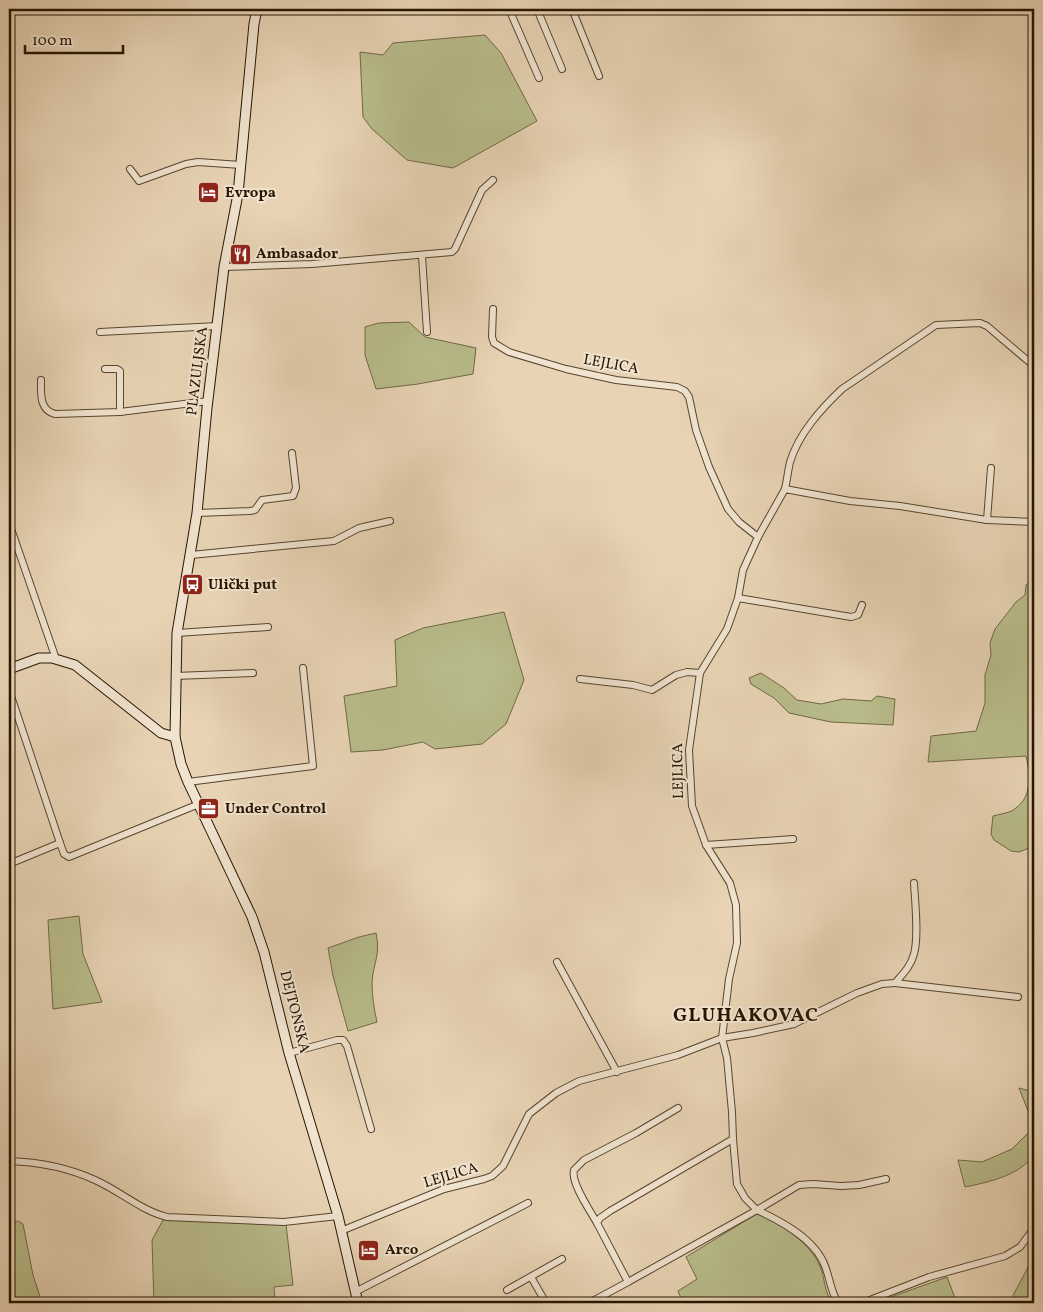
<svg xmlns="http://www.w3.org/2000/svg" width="1043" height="1312" font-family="Vollkorn,serif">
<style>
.grass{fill:#b9bc8b;stroke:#706846}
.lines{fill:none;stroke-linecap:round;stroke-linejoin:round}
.street-casing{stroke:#57452e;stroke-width:8}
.secondary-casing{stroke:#271501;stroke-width:11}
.street{stroke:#f0e3cf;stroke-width:6}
.secondary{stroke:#f0e3cf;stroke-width:9}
.labels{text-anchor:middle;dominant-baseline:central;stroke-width:4;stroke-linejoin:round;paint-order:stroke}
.poi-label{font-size:15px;font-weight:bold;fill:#271501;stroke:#f0e3cf;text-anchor:start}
.street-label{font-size:15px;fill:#271501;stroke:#f0e3cf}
.district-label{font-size:20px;font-weight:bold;letter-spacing:1px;fill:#271501;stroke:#f0e3cf}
</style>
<rect width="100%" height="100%" fill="#e8d4b5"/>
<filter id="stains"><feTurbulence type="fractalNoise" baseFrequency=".004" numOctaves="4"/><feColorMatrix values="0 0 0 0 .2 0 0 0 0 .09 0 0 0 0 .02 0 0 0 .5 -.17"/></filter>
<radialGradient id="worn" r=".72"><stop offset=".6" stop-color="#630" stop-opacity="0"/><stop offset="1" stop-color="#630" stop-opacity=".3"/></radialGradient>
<g class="grass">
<polygon points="485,35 501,53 537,121 453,168 407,160 372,129 363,117 360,52 383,55 393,43"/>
<polygon points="409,322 425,337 476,348 473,374 418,384 376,389 365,355 365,327 379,323"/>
<path d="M1034 578V846L1019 852 1011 851 994 840 991 834 993 816C1000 814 1011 813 1016 808 1033 795 1030 774 1026 756L928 762 931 736 976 731 985 703V675L991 655 990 643 995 629 1016 602 1025 595 1026 585Z"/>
<polygon points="504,612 524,680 506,724 482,744 435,749 423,742 383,750 351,752 344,696 397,686 395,640 423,628"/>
<polygon points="761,673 784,688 797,700 821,704 843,699 871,701 877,696 895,699 893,725 831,722 789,713 774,698 751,684 749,678"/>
<polygon points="79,916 83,954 102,1002 53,1009 48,920"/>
<path d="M376 933C381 955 373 963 372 983 372 996 374 1009 377 1022L348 1031 333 976 328 948 359 937Z"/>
<polygon points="1019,1088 1034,1092 1034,1126"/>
<path d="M1034 1127C1034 1134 1036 1143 1034 1150 1029 1174 985 1183 965 1187L958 1160 982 1162 1012 1149Z"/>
<path d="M758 1213C781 1225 810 1242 820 1266 825 1278 824 1293 833 1303H683L678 1291 697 1279 686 1257Z"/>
<polygon points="163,1220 286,1224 293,1285 274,1287 275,1302 296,1303 154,1303 152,1240"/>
<polygon points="18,1221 23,1224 33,1275 42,1303 9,1303 9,1223"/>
<polygon points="1034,1256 1034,1280 1031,1285 1033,1300 1030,1303 1009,1303"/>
<polygon points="947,1277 957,1303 874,1303"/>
</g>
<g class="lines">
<defs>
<g id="street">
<polyline points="509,9 539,78"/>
<polyline points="537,9 562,69"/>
<polyline points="572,9 599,76"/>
<polyline points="130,169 139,181 186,164 198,162 241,165"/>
<polyline points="422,256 427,332"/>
<polyline points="224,267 312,264 452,252 455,249 482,190 493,180"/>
<polyline points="493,309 492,337 494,343 509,352 566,369 616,380 677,387 685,391 689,397 696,430 709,467 728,509 739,522 758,537"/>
<polyline points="100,332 217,326"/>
<polyline points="105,369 117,369 120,371 120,412"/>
<path d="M41 380C41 393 39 410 55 414L120 412 208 401"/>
<path d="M785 489C787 480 788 471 790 462 799 433 821 409 842 389L936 325 980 323 987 326 1034 366"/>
<polyline points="197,513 250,511 255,510 262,500 293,496 296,488 292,453"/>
<polyline points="987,520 991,468"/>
<polyline points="9,523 56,659"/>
<polyline points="191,555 334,541 359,528 390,521"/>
<polyline points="738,598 851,617 858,615 862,605"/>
<polyline points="177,633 268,627"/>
<polyline points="175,676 253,673"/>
<polyline points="580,679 633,685 652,690 676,675 687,672 700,673"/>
<polyline points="9,690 60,843"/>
<polyline points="188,782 313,766 303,668"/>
<polyline points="706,845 793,839"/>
<polyline points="14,862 60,843 64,854 69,857 199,804"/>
<polyline points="557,962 617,1072"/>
<polyline points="895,983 1018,997"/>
<polyline points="289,1053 337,1040 343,1040 347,1046 371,1129"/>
<path d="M9 1161C37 1162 69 1168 95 1180 120 1191 140 1210 167 1217L284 1222 338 1216"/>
<polyline points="757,1210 799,1185 813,1184 841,1186 859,1185 886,1179"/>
<path d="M757 1210C781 1221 815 1239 825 1266 830 1279 831 1292 838 1303"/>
<path d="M597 1223C591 1212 570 1182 574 1170L584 1160 636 1133 678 1108"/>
<path d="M341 1231 444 1189 484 1179 492 1176 503 1166 529 1114 556 1093 579 1081 678 1055 722 1038 753 1033 794 1024 857 993 882 984 895 983C903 974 911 966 914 954 919 936 915 902 914 883"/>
<polyline points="531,1277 546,1303"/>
<polyline points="628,1282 757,1210 745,1198 737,1184 733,1139"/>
<polyline points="507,1290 562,1259"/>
<polyline points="355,1292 528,1203"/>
<polyline points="589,1303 628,1282 597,1223 600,1218 610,1211 733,1139 732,1112 727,1058 722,1038 729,979 737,943 736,905 730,883 706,845 692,806 689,750 700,673 727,629 738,598 743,570 758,537 785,489 850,501 900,506 987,520 1034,522"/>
<polyline points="862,1303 929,1277 1005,1256 1020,1247 1034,1228"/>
</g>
<g id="secondary">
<polyline points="257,9 254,24 238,194 224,267 207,408 197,513 177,633 175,737 181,764 188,782 252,917 264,952 289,1053 338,1216 358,1303"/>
<polyline points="9,669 39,658 52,658 75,665 161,733 175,737"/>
</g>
</defs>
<use href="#street" class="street-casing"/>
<use href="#secondary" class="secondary-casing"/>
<use href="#street" class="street"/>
<use href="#secondary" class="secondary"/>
</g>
<defs>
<symbol id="hotel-square" viewBox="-11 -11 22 22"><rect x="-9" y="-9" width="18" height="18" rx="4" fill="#8f2418" stroke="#f0e3cf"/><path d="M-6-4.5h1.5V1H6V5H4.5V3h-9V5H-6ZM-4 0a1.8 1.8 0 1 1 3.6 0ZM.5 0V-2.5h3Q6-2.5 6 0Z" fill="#fff"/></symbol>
<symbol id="restaurant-square" viewBox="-11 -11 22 22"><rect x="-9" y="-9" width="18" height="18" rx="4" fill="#8f2418" stroke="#f0e3cf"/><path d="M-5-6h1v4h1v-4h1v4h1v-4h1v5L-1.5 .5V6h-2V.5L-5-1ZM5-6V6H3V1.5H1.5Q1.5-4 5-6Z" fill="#fff"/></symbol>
<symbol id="bus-square" viewBox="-11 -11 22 22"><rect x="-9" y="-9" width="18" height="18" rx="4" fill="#8f2418" stroke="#f0e3cf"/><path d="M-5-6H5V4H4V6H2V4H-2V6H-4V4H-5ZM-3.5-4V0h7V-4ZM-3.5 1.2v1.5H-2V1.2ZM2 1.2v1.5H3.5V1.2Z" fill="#fff"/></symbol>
<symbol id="office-square" viewBox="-11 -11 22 22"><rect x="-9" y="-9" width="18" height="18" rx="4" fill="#8f2418" stroke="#f0e3cf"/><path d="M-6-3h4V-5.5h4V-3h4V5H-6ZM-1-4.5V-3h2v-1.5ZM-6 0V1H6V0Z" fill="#fff"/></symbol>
</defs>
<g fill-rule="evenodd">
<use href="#hotel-square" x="196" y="180" width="25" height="25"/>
<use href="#restaurant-square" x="228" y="242" width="25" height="25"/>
<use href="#bus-square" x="180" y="572" width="25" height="25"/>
<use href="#office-square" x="196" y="796" width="25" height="25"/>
<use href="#hotel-square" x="356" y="1238" width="25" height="25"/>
</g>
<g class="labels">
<g class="poi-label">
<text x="225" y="193">Evropa</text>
<text x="256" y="254">Ambasador</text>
<text x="208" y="585">Ulički put</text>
<text x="225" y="809">Under Control</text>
<text x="385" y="1250">Arco</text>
</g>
<g class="street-label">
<text transform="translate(611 365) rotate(10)">LEJLICA</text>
<text transform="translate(198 371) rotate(-83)">PLAZULJSKA</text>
<text transform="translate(679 771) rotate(-91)">LEJLICA</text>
<text transform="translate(294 1012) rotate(76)">DEJTONSKA</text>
<text transform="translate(451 1176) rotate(-17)">LEJLICA</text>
</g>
<g class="district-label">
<text x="746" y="1016">GLUHAKOVAC</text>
</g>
</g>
<rect width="1043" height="1312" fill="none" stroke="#e8d4b5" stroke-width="30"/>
<rect x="10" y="10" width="1023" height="1292" fill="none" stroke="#271501" stroke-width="2.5"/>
<rect x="15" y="15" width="1013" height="1282" fill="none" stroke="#271501"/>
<path d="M25 45v8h98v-8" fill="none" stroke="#271501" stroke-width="2.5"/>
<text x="32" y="45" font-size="15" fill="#271501" stroke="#f0e3cf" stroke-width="4" paint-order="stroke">100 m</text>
<rect width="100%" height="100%" filter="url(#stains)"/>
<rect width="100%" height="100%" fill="url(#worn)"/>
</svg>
